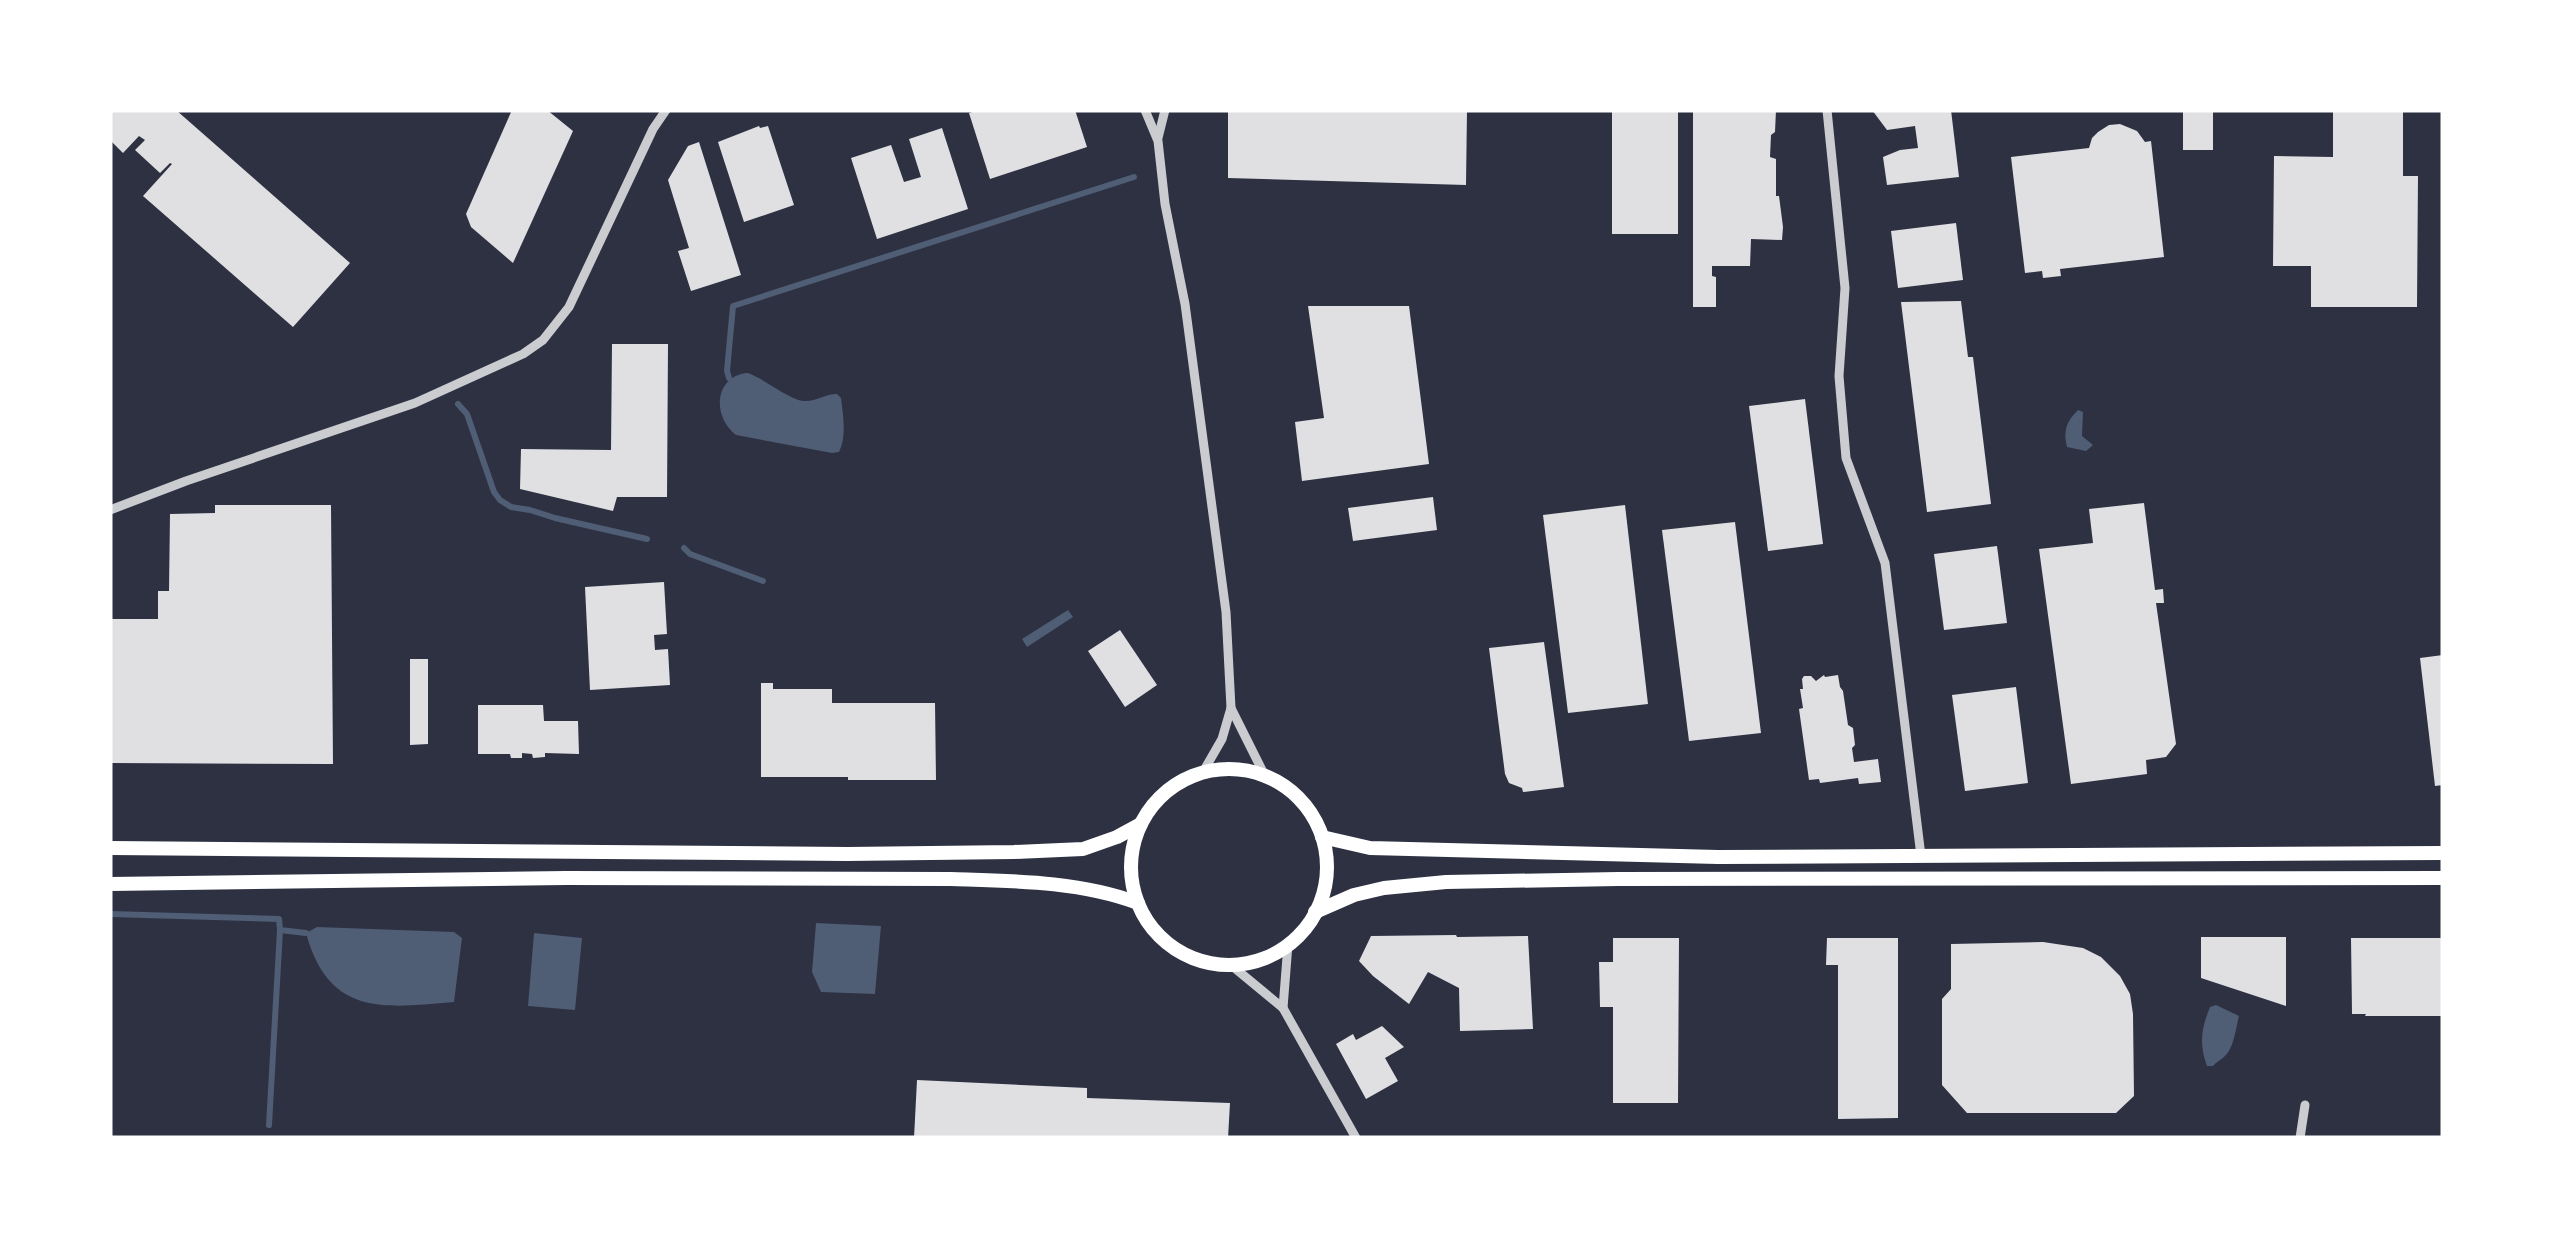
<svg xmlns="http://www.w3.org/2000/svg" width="2553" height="1248" font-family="Helvetica,sans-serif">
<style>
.water{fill:#4f5d75}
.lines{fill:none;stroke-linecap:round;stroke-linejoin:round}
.stream{stroke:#4f5d75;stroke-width:6}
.building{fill:#e0e0e3}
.minor{stroke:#caccd0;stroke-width:9}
.primary{stroke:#fff;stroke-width:14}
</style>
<rect width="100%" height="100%" fill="#2d3142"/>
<g class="water">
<path d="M748 373C765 379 792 402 806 401 816 401 826 394 837 394L841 398C843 415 847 436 839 452L832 453 736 435C711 416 715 375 748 373Z"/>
<path d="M2078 410 2083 412 2082 436 2093 445 2086 451 2067 447C2063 431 2066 422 2078 410Z"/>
<polygon points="1068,610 1073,617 1027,647 1022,639"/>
<polygon points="816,923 881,926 875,994 821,992 812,972"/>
<path d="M317 927 454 932 462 938 454 1002C384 1008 329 1017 306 933Z"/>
<polygon points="534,933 582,938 575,1010 528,1006"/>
<path d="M2216 1005 2239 1016C2236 1027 2234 1048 2225 1056 2221 1060 2216 1062 2213 1066H2207C2199 1044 2201 1029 2210 1007Z"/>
</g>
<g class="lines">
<g class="stream">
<polyline points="729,378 727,371 733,306 1134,177"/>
<polyline points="458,404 467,414 494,492 500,500 511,507 530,510 555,518 647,539"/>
<polyline points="684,548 690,554 763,581"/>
<polyline points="110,914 279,919 280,930 306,933"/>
<polyline points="269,1125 280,930"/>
</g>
</g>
<g class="building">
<polygon points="110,110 176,110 350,263 293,327 143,196 172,164 170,163 160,173 135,150 145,140 139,136 123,153 110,140"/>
<polygon points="512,110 547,110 573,131 513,263 471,227 466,214"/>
<polygon points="979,110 1075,110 1087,147 990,179 969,113"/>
<polygon points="1228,110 1467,110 1466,185 1228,178"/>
<rect x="1612" y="110" width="66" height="124"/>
<polygon points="1693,110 1776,110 1775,132 1771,135 1770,157 1776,159 1776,196 1779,196 1783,227 1782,240 1751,239 1750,266 1712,266 1712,276 1716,277 1716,307 1693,307"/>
<polygon points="1872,110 1951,110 1959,177 1887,185 1883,157 1900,150 1918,148 1915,126 1887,130"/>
<rect x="2183" y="110" width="30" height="40"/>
<polygon points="2333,110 2403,110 2403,176 2418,176 2417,307 2311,307 2311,266 2273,266 2274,156 2333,157"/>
<polygon points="2120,124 2137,131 2145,142 2151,141 2164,257 2060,269 2061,276 2043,278 2042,271 2025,273 2011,157 2089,148 2092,138 2098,132 2109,125"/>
<polygon points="759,126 760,128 768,126 794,205 744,222 718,142"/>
<polygon points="942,128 968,209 877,239 851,158 891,145 904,182 921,177 909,139"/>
<polygon points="699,142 741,275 691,291 678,251 689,248 668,180 688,146"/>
<polygon points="1956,223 1963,280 1898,288 1891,231"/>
<polygon points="1961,301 1968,357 1973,357 1991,504 1927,512 1901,302"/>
<polygon points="1308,306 1409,306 1429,464 1302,481 1295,422 1324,418"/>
<polygon points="612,344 668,344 667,497 617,497 613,511 520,489 521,449 611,450"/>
<polygon points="1805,399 1823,544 1768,551 1749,406"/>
<polygon points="1433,497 1437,530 1353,541 1348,508"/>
<polygon points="2144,503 2155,590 2163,589 2164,603 2156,603 2176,744 2166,757 2146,760 2147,774 2071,784 2039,549 2093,543 2089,509"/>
<polygon points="215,505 331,505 333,764 110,763 110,619 158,619 158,591 169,591 170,514 215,513"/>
<polygon points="1625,505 1648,704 1568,713 1543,515"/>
<polygon points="1735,522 1761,733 1689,741 1662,530"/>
<polygon points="1997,546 2007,623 1944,630 1934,554"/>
<polygon points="664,582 667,634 654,635 655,650 668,649 670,685 590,690 585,587"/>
<polygon points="1120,630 1157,685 1125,707 1088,651"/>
<polygon points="1544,642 1564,787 1523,792 1522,788 1509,783 1505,774 1489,648"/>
<polygon points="2443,655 2443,785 2435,786 2420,658"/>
<polygon points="410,659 428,659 428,744 410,745"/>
<polygon points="1824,675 1825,677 1838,675 1840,687 1843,691 1848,725 1853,728 1855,745 1852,748 1854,762 1878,759 1881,782 1859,784 1858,778 1820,783 1819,779 1809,780 1799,709 1803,708 1800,689 1803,689 1802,679 1804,676 1811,676 1816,681"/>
<polygon points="761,683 773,683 773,689 832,689 832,703 935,703 936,780 848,780 848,777 761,777"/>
<polygon points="2016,687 2028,783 1965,791 1952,695"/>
<polygon points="478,705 543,705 544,721 578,721 579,754 545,753 545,757 533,758 532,754 522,753 522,758 511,758 510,754 478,754"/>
<polygon points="1456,935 1457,937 1528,936 1533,1029 1460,1031 1459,988 1428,972 1409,1004 1373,976 1359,961 1371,936"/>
<polygon points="2201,937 2286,937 2286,1006 2201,978"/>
<polygon points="1613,938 1679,938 1678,1103 1613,1103 1613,1007 1600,1007 1599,962 1613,962"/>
<polygon points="1827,938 1898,938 1898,1118 1838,1119 1838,965 1826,965"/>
<polygon points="2351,938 2443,938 2443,1016 2365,1016 2366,1014 2352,1014"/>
<polygon points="2043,942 2083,948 2101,957 2120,976 2130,994 2133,1014 2134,1096 2116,1113 1967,1113 1942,1085 1942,999 1951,989 1951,944"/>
<polygon points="1382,1026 1404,1047 1385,1058 1398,1081 1366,1099 1336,1044 1353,1034 1356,1040"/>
<polygon points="917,1080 1087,1088 1087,1098 1230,1103 1228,1138 914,1138"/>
</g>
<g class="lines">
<g class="minor">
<polyline points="1145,110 1158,141 1165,204 1185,304 1226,612 1231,708 1222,739 1203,772"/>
<polyline points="1827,110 1845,288 1839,376 1846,458 1885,563 1921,856"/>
<polyline points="1158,138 1165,110"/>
<polyline points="110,510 186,481 415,403 523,354 543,340 569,307 653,129 666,110"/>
<polyline points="1231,708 1265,776"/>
<polyline points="1231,965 1283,1008 1356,1138"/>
<polyline points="1283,1008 1288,944"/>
<polyline points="2300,1138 2305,1105"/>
</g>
<g class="primary">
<circle cx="1229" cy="867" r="98"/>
<polyline points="1322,837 1370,848 1718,857 2443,853"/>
<polyline points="110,848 847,854 1014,852 1083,849 1117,837 1141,824"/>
<path d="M110 884 566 878 951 879C1013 881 1079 881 1138 903"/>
<polyline points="1315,912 1354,895 1384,888 1446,882 1618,879 2443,878"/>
</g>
</g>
<rect width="2553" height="1248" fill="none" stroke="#ffffff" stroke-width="225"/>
</svg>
